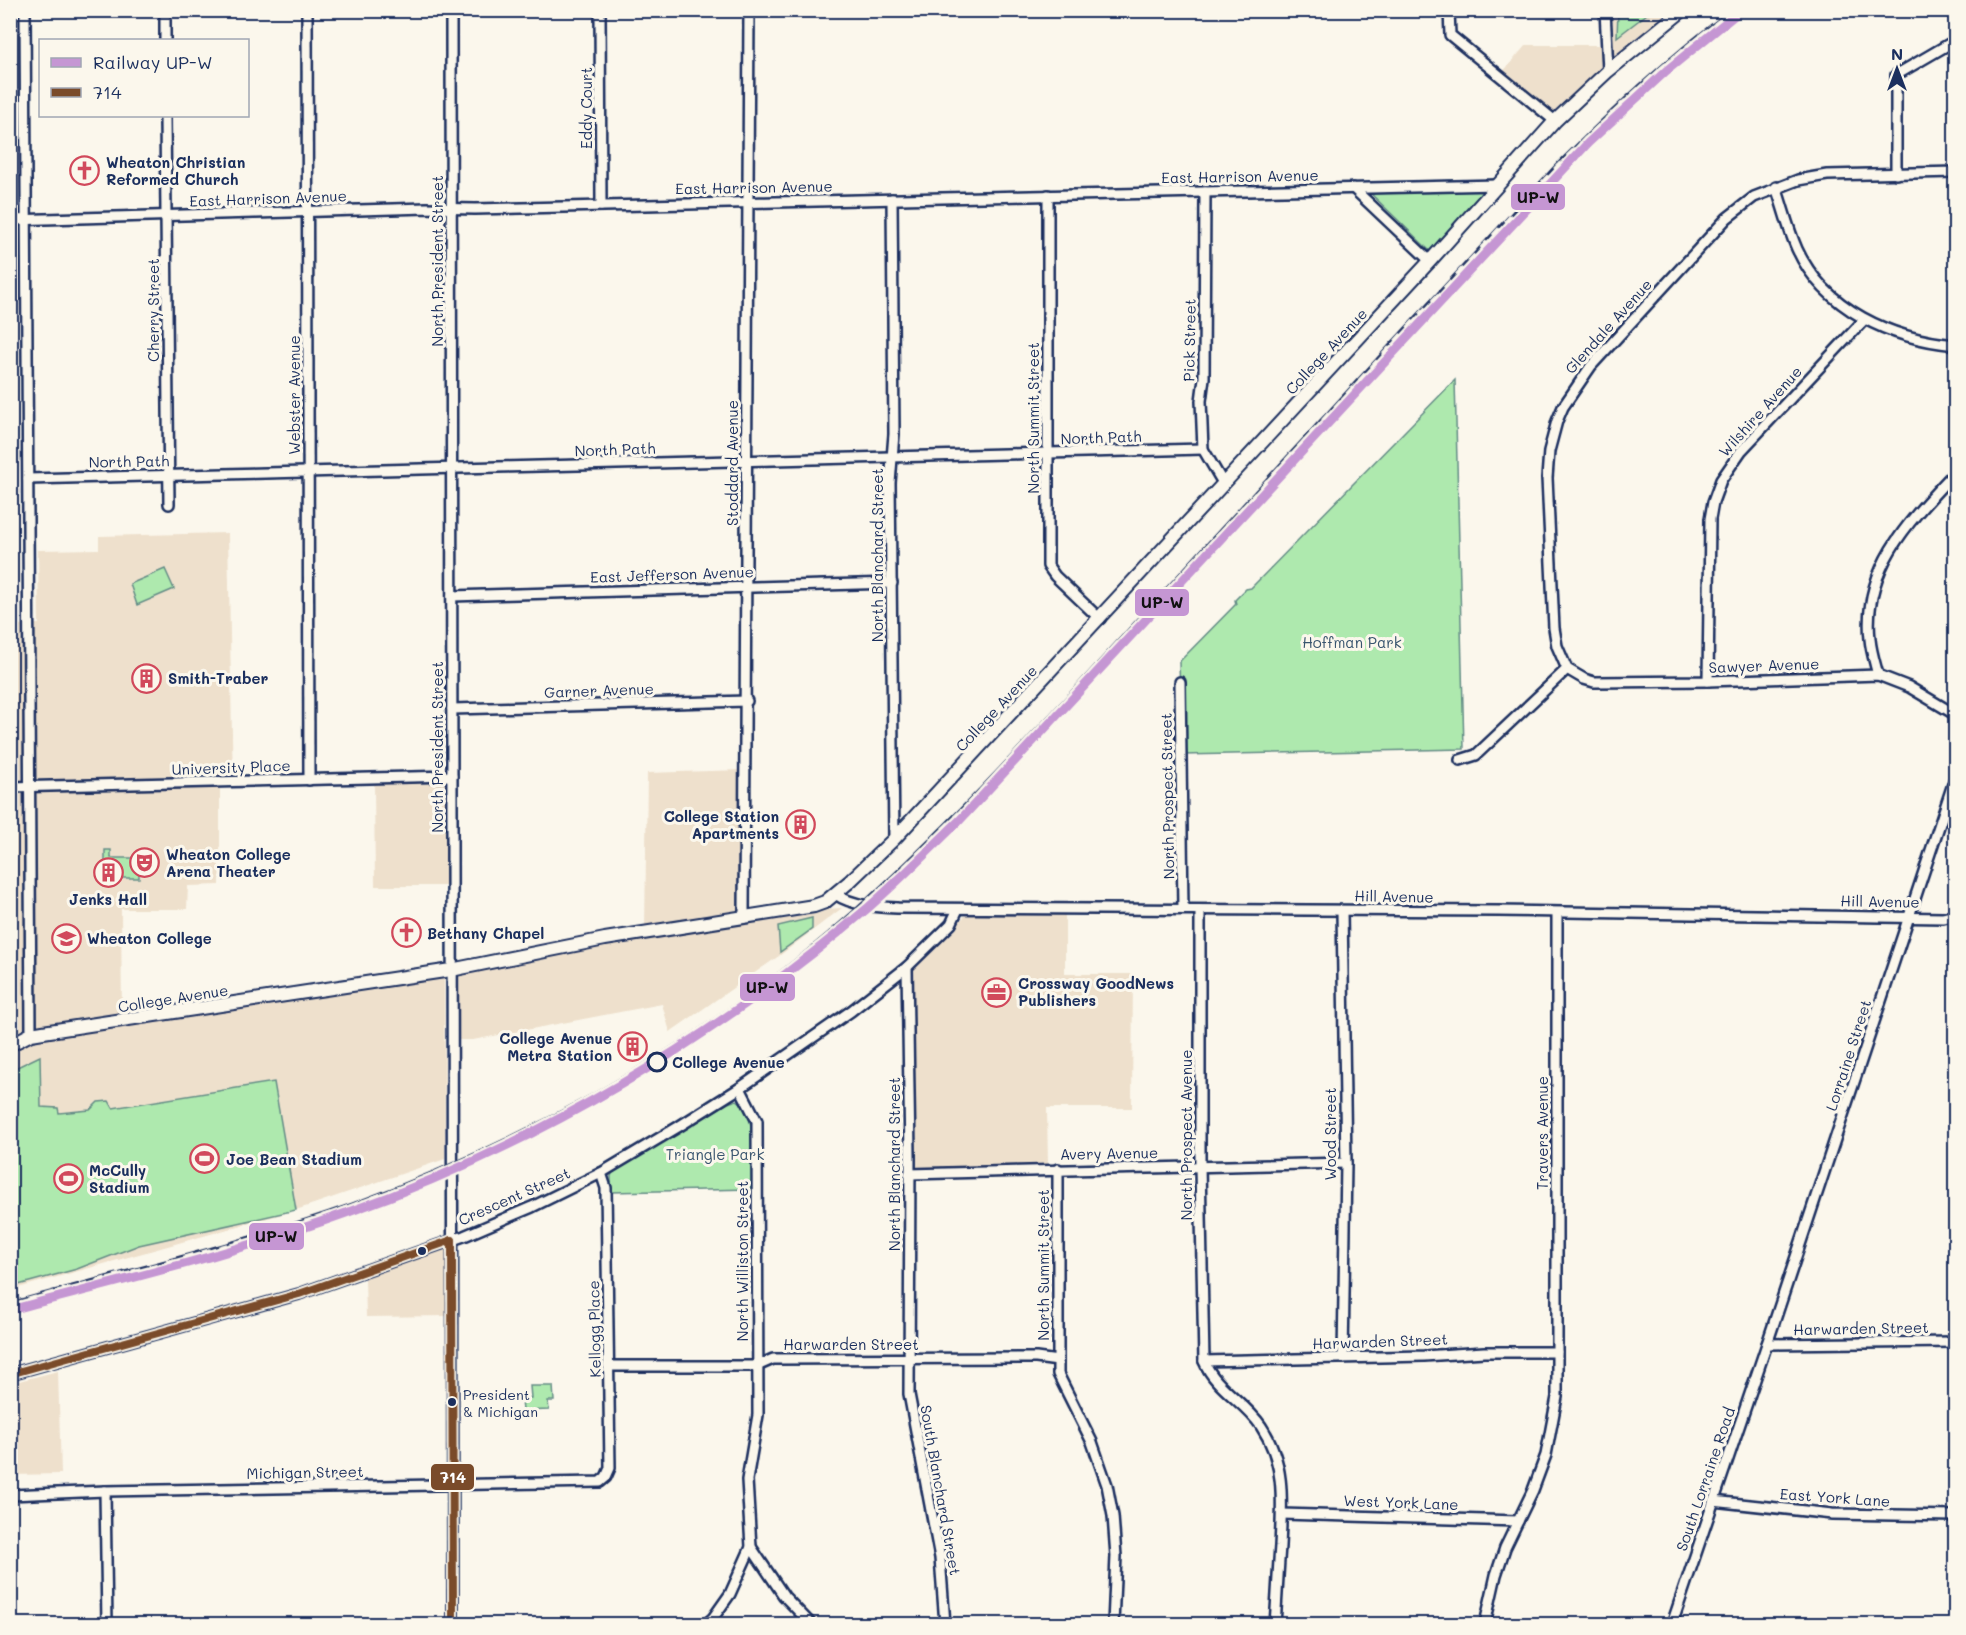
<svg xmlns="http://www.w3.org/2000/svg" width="1966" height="1635" font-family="Mali,sans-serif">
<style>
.built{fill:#eee0cc}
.green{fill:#aee9ae;stroke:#648c86;stroke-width:1.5}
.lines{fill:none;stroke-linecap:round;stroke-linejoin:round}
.street-casing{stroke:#1b2f5e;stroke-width:14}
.secondary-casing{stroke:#1b2f5e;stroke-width:16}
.street{stroke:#fbf7ec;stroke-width:9}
.secondary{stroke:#fbf7ec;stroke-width:12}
.rail-casing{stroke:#1b2f5e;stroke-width:5}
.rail{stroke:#fbf7ec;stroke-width:3;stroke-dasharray:9;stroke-linecap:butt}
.bus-1-casing{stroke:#fbf7ec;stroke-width:12}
.bus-1{stroke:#7a4b2a;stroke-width:8}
.rail-1-casing{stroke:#fbf7ec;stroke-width:14}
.rail-1{stroke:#c596d3;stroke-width:9}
.stop-dot{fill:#fbf7ec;stroke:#1b2f5e;stroke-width:3}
.bus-dot{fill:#1b2f5e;stroke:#fbf7ec;stroke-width:2}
.labels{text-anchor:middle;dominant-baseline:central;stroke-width:6;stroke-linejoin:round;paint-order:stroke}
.bus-label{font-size:14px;fill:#1b2f5e;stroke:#fbf7ec;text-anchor:start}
.street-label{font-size:15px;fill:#1b2f5e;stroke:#fbf7ec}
.poi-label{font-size:15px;font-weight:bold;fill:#1b2f5e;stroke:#fbf7ec;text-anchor:start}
.park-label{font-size:15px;fill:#38546e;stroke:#fbf7ec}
.stop-label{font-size:15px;font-weight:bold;fill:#1b2f5e;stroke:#fbf7ec;text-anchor:start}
.line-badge{stroke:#fbf7ec;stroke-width:2}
.badge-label{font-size:16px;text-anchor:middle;font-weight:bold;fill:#fff}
.pale-badge-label{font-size:16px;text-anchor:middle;font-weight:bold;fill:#111}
</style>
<rect width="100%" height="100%" fill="#fbf7ec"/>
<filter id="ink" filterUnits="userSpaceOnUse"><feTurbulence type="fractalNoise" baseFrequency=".0167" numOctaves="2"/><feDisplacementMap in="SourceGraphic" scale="12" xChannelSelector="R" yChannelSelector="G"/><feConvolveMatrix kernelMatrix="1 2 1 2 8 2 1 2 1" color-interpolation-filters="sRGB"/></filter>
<g filter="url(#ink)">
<g class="built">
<polygon points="1612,10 1675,11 1613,60"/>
<polygon points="1526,45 1604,45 1606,70 1555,119 1501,74"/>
<polygon points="228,533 233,786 220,787 220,885 188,886 187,909 121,909 122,1017 444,968 445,1159 296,1210 11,1290 11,625 39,624 38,550 99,549 99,536"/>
<polygon points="742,770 741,912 645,931 647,773"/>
<polygon points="448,779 448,886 375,886 374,782"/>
<polygon points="842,908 779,956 670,1032 662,1004 473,1040 457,1040 457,972 809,910"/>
<polygon points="969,912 1065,912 1065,974 1133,974 1132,1108 1047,1108 1048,1166 913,1170 911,969"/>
<polygon points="448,1246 449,1316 366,1317 365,1278"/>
<polygon points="58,1371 61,1474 11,1475 11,1383"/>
</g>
<g class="green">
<polygon points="1618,11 1618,10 1651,11 1617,37"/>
<polygon points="1492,188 1432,253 1368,191"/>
<polygon points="1455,380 1464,749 1182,755 1179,662 1236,604 1235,600 1246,589 1251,588"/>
<polygon points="165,569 174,589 137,605 130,584"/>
<polygon points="105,850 111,850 111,858 139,858 139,878 118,878 117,869 105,868"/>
<polygon points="812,918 812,929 780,952 778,926"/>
<polygon points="40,1056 41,1107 58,1108 59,1113 90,1110 98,1102 109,1101 113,1108 274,1082 296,1210 139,1245 77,1269 11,1287 11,1070"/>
<path d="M737 1100C759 1115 752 1165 752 1189L611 1192V1176L613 1172 728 1103Z"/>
<polygon points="530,1386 553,1386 554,1401 548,1401 549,1410 523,1411 522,1398 531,1398"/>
</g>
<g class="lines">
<defs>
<g id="street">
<polyline points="25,10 31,1034"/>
<polyline points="165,10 165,40"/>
<polyline points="307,10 309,780"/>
<polyline points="451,10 453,1624"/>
<polyline points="600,10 601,206"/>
<polyline points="1449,10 1450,35 1555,121"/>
<polyline points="1605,10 1608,71"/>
<polyline points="165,116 169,504"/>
<polyline points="1896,174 1896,75 1956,40"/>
<path d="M1776 187C1783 207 1788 229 1797 249 1825 310 1891 339 1956 345"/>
<polyline points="1353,188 1430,261"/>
<polyline points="1205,192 1204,378 1201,401 1203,449 1223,483"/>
<polyline points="1048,195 1048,566 1055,576 1100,619"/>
<polyline points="892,199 894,434 890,483 894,839"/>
<polyline points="10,220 427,208 475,209 1498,185"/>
<polyline points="28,479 1203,449"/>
<polyline points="452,596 892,583"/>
<polyline points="1567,669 1584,679 1594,682 1708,681 1878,675 1909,687 1956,715"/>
<path d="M1878 675C1875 663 1871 651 1870 639 1862 567 1911 519 1956 471"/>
<polyline points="1708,681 1710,519 1713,502 1721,480 1741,451 1864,320"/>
<polyline points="1180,682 1183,909"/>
<polyline points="452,709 747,701"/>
<polyline points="1460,760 1476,755 1567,669 1557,646 1554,628 1547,478 1549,451 1557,421 1563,407 1591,366 1727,218 1754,197 1798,180 1827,175 1956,172"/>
<polyline points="10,787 452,776"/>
<path d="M835 894C853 906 877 907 898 908L1498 911 1943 918 1956 915"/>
<path d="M1200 910V1166L1204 1361C1215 1388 1245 1402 1261 1426 1286 1463 1282 1504 1280 1546 1278 1572 1277 1598 1275 1624"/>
<polyline points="1342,911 1346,1163 1343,1358"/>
<polyline points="744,916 749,10"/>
<polyline points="907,967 910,1155 909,1394 940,1558 945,1624"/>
<polyline points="1058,1169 1058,1374 1092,1442 1107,1485 1113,1516 1116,1556 1113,1624"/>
<polyline points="909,1174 1346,1163"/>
<polyline points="1767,1344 1956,1342"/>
<polyline points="1204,1361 1424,1356 1484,1352 1557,1352"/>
<polyline points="609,1366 757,1366 773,1359 1036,1358 1058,1361"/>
<polyline points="10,1374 299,1294 464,1236 532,1207 601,1173 678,1127 740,1088 851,1011 907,967 951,924 958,909"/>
<polyline points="105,1491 107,1624"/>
<polyline points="10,1495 105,1491 600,1482 606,1477 610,1468 606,1188 601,1173"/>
<polyline points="1713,1501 1832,1514 1956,1516"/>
<polyline points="1282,1514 1518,1521"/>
<polyline points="751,1547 784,1596 811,1624"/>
<polyline points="706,1624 713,1618 730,1594 751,1547 747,1480 758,1415 757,1121 740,1088"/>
<polyline points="1485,1624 1496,1575 1505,1548 1533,1490 1546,1455 1557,1397 1557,913"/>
<polyline points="1672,1624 1767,1344 1956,775"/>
</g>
<polyline id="secondary" points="10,1045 31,1034 43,1032 451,970 605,939 814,906 825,902 849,882 894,839 1430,261 1555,121 1608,71 1683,10"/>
</defs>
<use href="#street" class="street-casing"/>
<use href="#secondary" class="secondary-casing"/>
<use href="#street" class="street"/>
<use href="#secondary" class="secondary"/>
<defs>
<path id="rail" d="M10 1304C124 1272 240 1245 352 1205 435 1175 516 1138 594 1095 684 1044 775 982 852 914 958 820 1052 714 1148 610 1284 462 1419 314 1556 167 1612 111 1669 57 1733 10"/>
</defs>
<use href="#rail" class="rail-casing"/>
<use href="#rail" class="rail"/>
<defs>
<g id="bus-1">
<polyline points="452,1240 453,1624"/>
<polyline points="10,1374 299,1294 452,1240"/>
</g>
</defs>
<use href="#bus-1" class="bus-1-casing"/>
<use href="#bus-1" class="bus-1"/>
<defs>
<path id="rail-1" d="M10 1310C123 1280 236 1253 346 1213 537 1145 715 1039 869 907 901 879 930 849 960 820L1588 143 1666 71 1741 10"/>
</defs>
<use href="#rail-1" class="rail-1-casing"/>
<use href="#rail-1" class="rail-1"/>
</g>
</g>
<defs>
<symbol id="church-ring" viewBox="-11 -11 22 22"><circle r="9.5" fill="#fbf7ec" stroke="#d1495b" stroke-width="1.5"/><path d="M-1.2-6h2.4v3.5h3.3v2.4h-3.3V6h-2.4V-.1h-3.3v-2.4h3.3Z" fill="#d1495b"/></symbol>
<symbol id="building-ring" viewBox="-11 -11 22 22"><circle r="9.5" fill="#fbf7ec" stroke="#d1495b" stroke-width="1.5"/><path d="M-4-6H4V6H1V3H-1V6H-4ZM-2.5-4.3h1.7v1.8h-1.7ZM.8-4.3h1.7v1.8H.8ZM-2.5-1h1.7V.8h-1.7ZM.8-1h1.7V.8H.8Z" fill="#d1495b"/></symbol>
<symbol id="theatre-ring" viewBox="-11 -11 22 22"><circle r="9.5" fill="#fbf7ec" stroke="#d1495b" stroke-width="1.5"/><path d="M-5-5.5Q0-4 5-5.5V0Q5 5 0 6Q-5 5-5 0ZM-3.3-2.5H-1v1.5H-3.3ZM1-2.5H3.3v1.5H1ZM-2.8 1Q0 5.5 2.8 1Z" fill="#d1495b"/></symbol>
<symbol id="university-ring" viewBox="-11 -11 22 22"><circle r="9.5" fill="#fbf7ec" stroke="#d1495b" stroke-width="1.5"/><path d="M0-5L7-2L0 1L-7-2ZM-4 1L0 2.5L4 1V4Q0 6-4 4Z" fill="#d1495b"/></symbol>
<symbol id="office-ring" viewBox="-11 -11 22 22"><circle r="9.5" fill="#fbf7ec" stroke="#d1495b" stroke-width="1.5"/><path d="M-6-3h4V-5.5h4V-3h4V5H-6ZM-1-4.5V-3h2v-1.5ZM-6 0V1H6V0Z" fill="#d1495b"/></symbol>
<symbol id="stadium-ring" viewBox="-11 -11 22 22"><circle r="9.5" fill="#fbf7ec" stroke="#d1495b" stroke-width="1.5"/><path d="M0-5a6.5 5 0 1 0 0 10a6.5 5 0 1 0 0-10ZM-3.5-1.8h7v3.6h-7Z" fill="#d1495b"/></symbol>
</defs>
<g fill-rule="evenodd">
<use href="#church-ring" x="68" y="154" width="33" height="33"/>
<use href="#building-ring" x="130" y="662" width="33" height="33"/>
<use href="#building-ring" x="784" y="808" width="33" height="33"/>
<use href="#theatre-ring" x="128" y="846" width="33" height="33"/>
<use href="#building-ring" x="92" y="856" width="33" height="33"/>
<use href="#church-ring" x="390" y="916" width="33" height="33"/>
<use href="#university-ring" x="50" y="922" width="33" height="33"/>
<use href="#office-ring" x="980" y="976" width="33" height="33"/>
<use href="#building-ring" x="616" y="1030" width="33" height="33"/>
<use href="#stadium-ring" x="188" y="1142" width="33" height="33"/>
<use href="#stadium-ring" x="52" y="1162" width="33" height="33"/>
</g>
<circle class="stop-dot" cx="657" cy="1062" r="9"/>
<g class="bus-dot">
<circle cx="422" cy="1251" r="5"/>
<circle cx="452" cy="1402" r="5"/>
</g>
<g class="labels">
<g class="bus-label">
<text x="463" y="1394">President<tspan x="463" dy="17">&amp; Michigan</tspan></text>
</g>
<g class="street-label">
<text transform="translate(586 108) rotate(-90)">Eddy Court</text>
<text transform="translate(1240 176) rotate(-1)">East Harrison Avenue</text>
<text transform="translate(754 187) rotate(-1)">East Harrison Avenue</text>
<text transform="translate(268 198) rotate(-2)">East Harrison Avenue</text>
<text transform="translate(437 261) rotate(-90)">North President Street</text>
<text transform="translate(153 310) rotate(-90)">Cherry Street</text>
<text transform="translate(1608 326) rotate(-48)">Glendale Avenue</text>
<text transform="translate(1189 340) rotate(-89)">Pick Street</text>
<text transform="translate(1326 351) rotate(-47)">College Avenue</text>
<text transform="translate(294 395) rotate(-90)">Webster Avenue</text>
<text transform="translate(1760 411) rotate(-48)">Wilshire Avenue</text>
<text transform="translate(1033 418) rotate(-90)">North Summit Street</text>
<text transform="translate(1101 437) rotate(-2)">North Path</text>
<text transform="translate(615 449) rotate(-2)">North Path</text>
<text transform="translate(129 461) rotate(-1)">North Path</text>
<text transform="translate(732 463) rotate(-90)">Stoddard Avenue</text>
<text transform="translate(877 555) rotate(-90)">North Blanchard Street</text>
<text transform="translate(672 574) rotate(-2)">East Jefferson Avenue</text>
<text transform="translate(1764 665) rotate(-2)">Sawyer Avenue</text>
<text transform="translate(599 690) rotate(-2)">Garner Avenue</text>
<text transform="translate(996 708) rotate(-47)">College Avenue</text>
<text transform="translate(437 747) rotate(-90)">North President Street</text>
<text transform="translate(231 767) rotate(-2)">University Place</text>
<text transform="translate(1167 796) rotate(-91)">North Prospect Street</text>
<text transform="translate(1394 896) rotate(1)">Hill Avenue</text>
<text transform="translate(1880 901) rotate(1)">Hill Avenue</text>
<text transform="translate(173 998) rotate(-9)">College Avenue</text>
<text transform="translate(1848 1055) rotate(-72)">Lorraine Street</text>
<text transform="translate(1542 1133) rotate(-90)">Travers Avenue</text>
<text transform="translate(1330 1134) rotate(-90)">Wood Street</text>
<text transform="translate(1186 1135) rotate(-90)">North Prospect Avenue</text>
<text transform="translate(1109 1153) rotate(-1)">Avery Avenue</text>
<text transform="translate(894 1164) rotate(-90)">North Blanchard Street</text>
<text transform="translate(514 1196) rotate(-24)">Crescent Street</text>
<text transform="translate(742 1261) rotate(-90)">North Williston Street</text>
<text transform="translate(1043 1265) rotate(-90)">North Summit Street</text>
<text transform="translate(1861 1328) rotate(-1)">Harwarden Street</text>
<text transform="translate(594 1329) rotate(-91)">Kellogg Place</text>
<text transform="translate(1380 1341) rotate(-2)">Harwarden Street</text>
<text x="851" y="1344">Harwarden Street</text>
<text transform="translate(305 1472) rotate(-1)">Michigan Street</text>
<text transform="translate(1705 1479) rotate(-71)">South Lorraine Road</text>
<text transform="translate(941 1490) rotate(80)">South Blanchard Street</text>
<text transform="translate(1835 1497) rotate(4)">East York Lane</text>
<text transform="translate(1401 1502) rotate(2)">West York Lane</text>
</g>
<g class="poi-label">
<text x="106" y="162">Wheaton Christian<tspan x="106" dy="17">Reformed Church</tspan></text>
<text x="168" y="678">Smith-Traber</text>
<text x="779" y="816" text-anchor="end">College Station<tspan x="779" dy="17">Apartments</tspan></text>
<text x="166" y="854">Wheaton College<tspan x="166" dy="17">Arena Theater</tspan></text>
<text x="108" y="899" text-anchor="middle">Jenks Hall</text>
<text x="427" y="933">Bethany Chapel</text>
<text x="87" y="938">Wheaton College</text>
<text x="1018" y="983">Crossway GoodNews<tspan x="1018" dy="17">Publishers</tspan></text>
<text x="612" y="1038" text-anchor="end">College Avenue<tspan x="612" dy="17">Metra Station</tspan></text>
<text x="226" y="1159">Joe Bean Stadium</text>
<text x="89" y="1170">McCully<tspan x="89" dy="17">Stadium</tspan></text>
</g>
<g class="park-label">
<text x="1352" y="642">Hoffman Park</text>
<text x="715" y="1154">Triangle Park</text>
</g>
<g class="stop-label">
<text x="672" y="1062">College Avenue</text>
</g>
</g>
<g class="line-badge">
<rect x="1510" y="183" width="56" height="28" rx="6" fill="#c596d3"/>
<rect x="1134" y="588" width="56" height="29" rx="6" fill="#c596d3"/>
<rect x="739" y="973" width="57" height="29" rx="6" fill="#c596d3"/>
<rect x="248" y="1222" width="57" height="29" rx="6" fill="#c596d3"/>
<rect x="430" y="1463" width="45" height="28" rx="6" fill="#7a4b2a"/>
</g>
<g class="badge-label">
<text x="453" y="1483">714</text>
</g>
<g class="pale-badge-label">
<text x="1538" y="203">UP-W</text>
<text x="1162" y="608">UP-W</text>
<text x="767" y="993">UP-W</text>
<text x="276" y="1242">UP-W</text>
</g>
<rect width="1966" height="1635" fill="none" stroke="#fbf7ec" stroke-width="36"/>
<rect x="18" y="18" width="1930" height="1599" fill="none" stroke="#1b2f5e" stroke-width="2" filter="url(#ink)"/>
<rect x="39" y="39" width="210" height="78" fill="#fbf7ec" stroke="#a1a7b3" stroke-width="1.5"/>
<rect x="51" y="58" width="30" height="9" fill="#c596d3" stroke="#a1a7b3" stroke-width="1.5"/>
<text x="93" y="69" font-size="18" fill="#1b2f5e">Railway UP-W</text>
<rect x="51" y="88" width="30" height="9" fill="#7a4b2a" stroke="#a1a7b3" stroke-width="1.5"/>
<text x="93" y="99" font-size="18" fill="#1b2f5e">714</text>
<g transform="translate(1897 69)" stroke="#fbf7ec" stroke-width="4.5" paint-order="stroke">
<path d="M0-4.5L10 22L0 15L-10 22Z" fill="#1b2f5e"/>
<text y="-9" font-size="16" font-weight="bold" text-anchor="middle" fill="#1b2f5e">N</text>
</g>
</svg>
